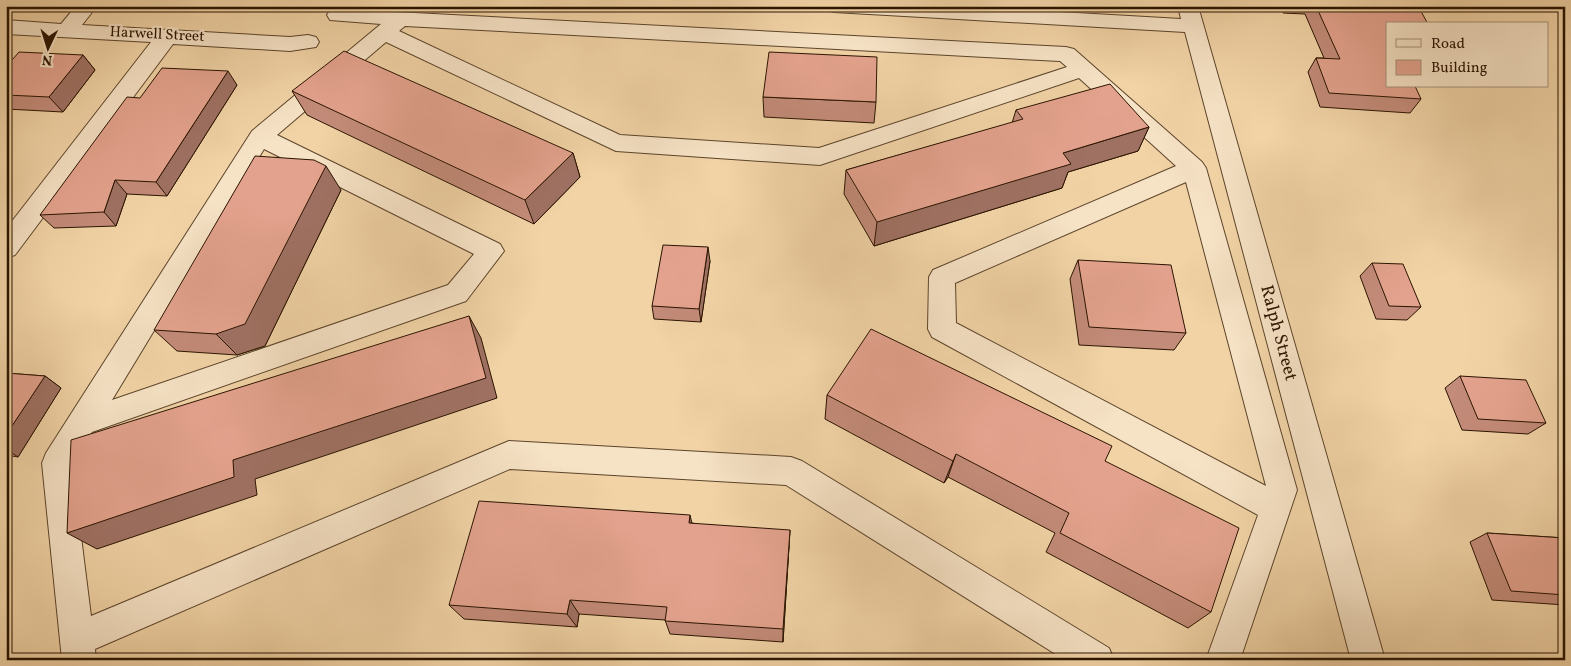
<svg xmlns="http://www.w3.org/2000/svg" width="1571" height="666" font-family="Vollkorn,serif">
<style>
.lines{fill:none;stroke-linecap:round;stroke-linejoin:round}
.minor-casing{stroke:#5c442a;stroke-width:2}
.minor{fill:#f6e2c5;fill-rule:evenodd}
.wall{fill:#c38b79;stroke:#2b1400}
.shaded-wall{fill:#9f7163;stroke:#2b1400}
.building{fill:#e3a28d;stroke:#2b1400}
.labels{text-anchor:middle;dominant-baseline:central;stroke-width:4.5;stroke-linejoin:round;paint-order:stroke}
.far-street-label{font-size:15px;fill:#2b1400;stroke:#f6e2c5}
.street-label{font-size:18px;fill:#2b1400;stroke:#f6e2c5}
</style>
<rect width="100%" height="100%" fill="#f1d3a6"/>
<filter id="stains"><feTurbulence type="fractalNoise" baseFrequency=".004" numOctaves="4"/><feColorMatrix values="0 0 0 0 .2 0 0 0 0 .09 0 0 0 0 .02 0 0 0 .5 -.17"/></filter>
<radialGradient id="worn" r=".72"><stop offset=".6" stop-color="#630" stop-opacity="0"/><stop offset="1" stop-color="#630" stop-opacity=".3"/></radialGradient>
<g class="lines">
<defs>
<g id="minor">
<polygon points="76,6 97,6 82,25 290,37 308,35 316,37 319,42 316,47 290,51 173,44 15,255 6,258 6,229 151,42 6,34 6,20 61,24"/>
<polygon points="824,6 954,6 1181,19 1178,6 1198,6 1385,660 1351,660 1185,32 834,12 827,10"/>
<path d="M337 9 1066 47 1074 49 1202 162 1206 168 1297 490 1240 660H1206L1258 515 932 337 928 329 929 277 933 270 1176 166 1079 78 820 165 616 151 386 42 277 135 500 244 504 251 466 301 92 432 72 465 91 616 509 441 791 457 802 461 1109 648 1114 660H1065L786 485 510 469 95 649 96 660H62L42 463 46 453 252 131 381 24 330 20 327 15 330 10ZM405 26 1060 61 1067 67 819 148 620 135 399 31ZM264 149 474 254 448 285 112 400ZM1186 182 1266 486 956 323 955 283Z"/>
</g>
</defs>
<use href="#minor" class="minor-casing"/>
<use href="#minor" class="minor"/>
</g>
<g class="wall">
<polygon points="1280,6 1418,6 1387,24 1387,86 1421,99 1410,113 1320,107 1308,72 1316,58 1324,58 1305,14 1283,13"/>
<polygon points="83,55 95,70 63,112 6,109 6,67"/>
<polygon points="237,85 167,196 127,194 116,226 54,228 40,215"/>
<polygon points="292,91 573,153 580,177 534,224 307,115"/>
<polygon points="763,97 876,102 874,123 764,117"/>
<polygon points="1016,110 1149,127 1138,151 1068,172 1062,188 874,246 844,194 846,170 1012,123"/>
<polygon points="341,190 265,346 237,355 177,351 154,330"/>
<polygon points="1078,260 1186,333 1174,350 1079,345 1070,279"/>
<polygon points="710,261 701,322 654,319 652,306"/>
<polygon points="1372,263 1421,307 1407,320 1376,319 1360,276"/>
<polygon points="6,373 45,376 61,388 18,457 6,455"/>
<polygon points="1460,376 1546,423 1528,434 1462,430 1445,388"/>
<polygon points="827,395 1105,461 1211,612 1188,628 1046,552 1055,533 948,477 944,483 825,419"/>
<polygon points="692,523 789,546 783,642 670,634 665,620 579,614 577,627 464,619 449,605"/>
<polygon points="1487,533 1565,538 1565,605 1492,600 1470,542"/>
</g>
<g class="shaded-wall">
<polygon points="83,55 95,70 63,112 49,97"/>
<polygon points="228,71 237,85 167,196 156,182"/>
<polygon points="1149,127 1138,151 1068,172 1062,188 874,246 877,222 1063,153"/>
<polygon points="573,153 580,177 534,224 525,200"/>
<polygon points="326,166 341,190 265,346 237,355 216,334"/>
<polygon points="115,180 127,194 116,226 104,212"/>
<polygon points="708,247 710,261 701,322 699,309"/>
<polygon points="469,316 481,338 497,398 255,479 257,495 97,549 67,533 233,460"/>
<polygon points="45,376 61,388 18,457 6,449 6,435"/>
<polygon points="956,454 948,477 944,483 953,461"/>
<polygon points="690,515 694,532 689,523"/>
<polygon points="790,530 783,642 783,629"/>
<polygon points="570,600 579,614 577,627 567,614"/>
</g>
<g class="building">
<polygon points="1316,6 1418,6 1428,24 1387,24 1387,86 1415,86 1421,99 1329,93 1316,58 1340,59"/>
<polygon points="344,51 573,153 525,200 292,91"/>
<polygon points="19,52 83,55 49,97 6,95 6,67"/>
<polygon points="769,52 877,57 876,102 763,97"/>
<polygon points="162,68 228,71 156,182 115,180 104,212 40,215 127,97 140,98"/>
<polygon points="1110,84 1149,127 1063,153 1071,164 877,222 846,170 1023,119 1016,110"/>
<polygon points="255,156 314,160 326,166 245,324 216,334 154,330"/>
<polygon points="663,245 708,247 699,309 652,306"/>
<polygon points="1078,260 1171,265 1186,333 1089,327"/>
<polygon points="1372,263 1403,264 1421,307 1389,306"/>
<polygon points="469,316 486,378 233,460 234,477 67,533 71,440"/>
<polygon points="871,329 1112,446 1105,461 1239,528 1211,612 1060,533 1069,513 956,454 953,461 827,395"/>
<polygon points="6,373 45,376 6,435"/>
<polygon points="1460,376 1526,380 1546,423 1478,419"/>
<polygon points="479,501 690,515 689,523 790,530 783,629 665,621 667,607 570,600 567,614 449,605"/>
<polygon points="1487,533 1565,538 1565,595 1511,591"/>
</g>
<g class="labels">
<g class="far-street-label">
<text transform="translate(157 35) rotate(3)">Harwell Street</text>
</g>
<g class="street-label">
<text transform="translate(1278 333) rotate(75)">Ralph Street</text>
</g>
</g>
<rect width="1571" height="666" fill="none" stroke="#f1d3a6" stroke-width="25"/>
<rect x="8" y="8" width="1556" height="651" fill="none" stroke="#2b1400" stroke-width="2.5"/>
<rect x="12" y="12" width="1546" height="641" fill="none" stroke="#2b1400"/>
<rect x="1386" y="22" width="162" height="65" fill="#f6e2c5" stroke="#a59076"/>
<rect x="1396" y="39" width="25" height="8" fill="#f6e2c5" stroke="#a59076"/>
<text x="1431" y="48" font-size="15" fill="#2b1400">Road</text>
<rect x="1396" y="60" width="25" height="15" fill="#e3a28d" stroke="#a59076"/>
<text x="1431" y="72" font-size="15" fill="#2b1400">Building</text>
<g transform="translate(48 48) rotate(184)" stroke="#f6e2c5" stroke-width="4" paint-order="stroke">
<path d="M0-4L9 19L0 12L-9 19Z" fill="#2b1400"/>
<text y="-8" font-size="14" font-weight="bold" text-anchor="middle" fill="#2b1400">N</text>
</g>
<rect width="100%" height="100%" filter="url(#stains)"/>
<rect width="100%" height="100%" fill="url(#worn)"/>
</svg>
